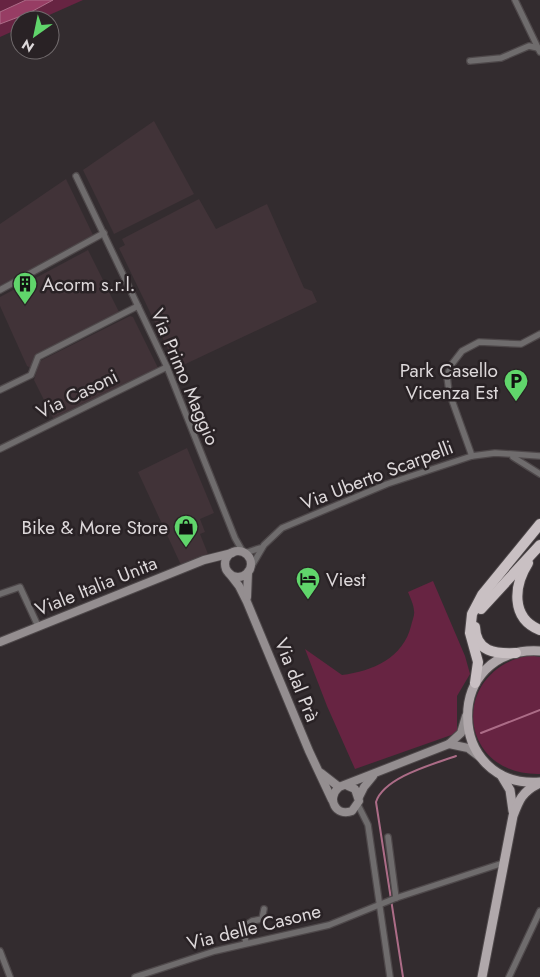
<svg xmlns="http://www.w3.org/2000/svg" width="540" height="977" font-family="Jost,sans-serif">
<style>
.built{fill:#413338}
.green{fill:#672442}
.water{fill:#973d64;stroke:#ac6c87}
.lines{fill:none;stroke-linecap:round;stroke-linejoin:round}
.stream{stroke:#ac6c87;stroke-width:2}
.street-casing{stroke:#4e484a;stroke-width:8}
.secondary-casing{stroke:#4e484a;stroke-width:10}
.primary-casing{stroke:#4e484a;stroke-width:11}
.highway-casing{stroke:#4e484a;stroke-width:12}
.street{stroke:#6f6c6d;stroke-width:5.5}
.secondary{stroke:#948e90;stroke-width:8}
.primary{stroke:#b0a8ab;stroke-width:9}
.highway{stroke:#c9c0c3;stroke-width:10}
.labels{text-anchor:middle;dominant-baseline:central;stroke-width:5;stroke-linejoin:round;paint-order:stroke}
.poi-label{font-size:19px;fill:#ddd8da;stroke:#292225;text-anchor:start}
.street-label{font-size:19px;fill:#ddd8da;stroke:#292225}
</style>
<rect width="100%" height="100%" fill="#332c2f"/>
<g class="built">
<polygon points="154,121 194,194 114,234 83,170"/>
<polygon points="66,179 94,237 0,287 0,224"/>
<polygon points="199,199 216,229 267,204 304,288 312,291 317,302 177,368 119,248 125,245 122,239"/>
<polygon points="88,250 120,314 34,357 31,368 27,366 0,306 0,297"/>
<polygon points="130,316 133,317 159,370 55,422 34,380 40,361"/>
<polygon points="187,448 214,513 200,519 205,532 200,534 208,554 181,565 138,472"/>
</g>
<g class="green">
<polygon points="0,0 83,0 38,20 20,20 20,28 0,37"/>
<path d="M433 581 465 656 470 674 457 696V733L355 769 327 706 305 649 342 675C373 671 403 658 411 626 412 621 415 615 414 611 414 605 410 597 408 592Z"/>
<path d="M529 655 540 657V774C459 776 447 673 529 655Z"/>
</g>
<polygon class="water" points="26,0 53,0 29,13 0,24 0,12"/>
<g class="lines">
<g class="stream">
<polyline points="481,733 540,710"/>
<path d="M403 977 376 802C384 777 434 764 456 756"/>
</g>
<defs>
<g id="street">
<polyline points="515,0 540,52"/>
<polyline points="470,61 501,58 529,46 538,48"/>
<polyline points="76,176 167,367 235,538 243,552"/>
<polyline points="0,290 104,233"/>
<polyline points="0,390 31,375 38,357 138,306"/>
<polyline points="0,449 167,367"/>
<polyline points="472,456 449,392 447,376 452,364 462,351 479,342 521,344 540,334"/>
<polyline points="513,457 540,474"/>
<polyline points="245,553 260,548"/>
<polyline points="250,569 264,545 282,528 387,484 472,456 495,453 540,456"/>
<polyline points="0,594 20,587 38,626"/>
<polyline points="358,805 368,825 390,977"/>
<polyline points="388,837 396,898"/>
<polyline points="246,943 243,927 252,921 262,919 264,909"/>
<polyline points="0,951 10,977"/>
<polyline points="135,977 215,951 329,925 396,898 503,863"/>
<polyline points="509,977 540,911"/>
</g>
<g id="secondary">
<circle cx="238" cy="564" r="13"/>
<polyline points="229,573 239,586 247,602 309,751 332,800"/>
<polyline points="247,597 248,572"/>
<polyline points="0,642 204,560 232,553"/>
<polyline points="449,744 468,748 481,758"/>
<polyline points="321,773 339,787"/>
<path d="M348 786 355 789 359 801 352 811C336 817 326 799 339 787L449 744 461 733 466 716"/>
<polyline points="359,797 364,787 373,776"/>
</g>
<g id="primary">
<path d="M540 651C442 645 445 789 540 782"/>
<polyline points="501,775 510,790 513,811"/>
<path d="M482 977 513 816C519 800 522 792 538 784"/>
</g>
<g id="highway">
<path d="M528 563C514 585 510 618 540 630"/>
<polyline points="481,609 540,545"/>
<path d="M475 627C476 652 495 654 516 653"/>
<polyline points="475,683 478,662 470,633 472,614 482,595 540,524"/>
</g>
</defs>
<use href="#street" class="street-casing"/>
<use href="#secondary" class="secondary-casing"/>
<use href="#primary" class="primary-casing"/>
<use href="#highway" class="highway-casing"/>
<use href="#street" class="street"/>
<use href="#secondary" class="secondary"/>
<use href="#primary" class="primary"/>
<use href="#highway" class="highway"/>
</g>
<defs>
<symbol id="building-pin" viewBox="-11 -11 22 30"><path d="M0 17L-7.5 6A9.5 9.5 0 1 1 7.5 6Z" fill="#60d56b" stroke="#292225"/><path d="M-4-6H4V6H1V3H-1V6H-4ZM-2.5-4.3h1.7v1.8h-1.7ZM.8-4.3h1.7v1.8H.8ZM-2.5-1h1.7V.8h-1.7ZM.8-1h1.7V.8H.8Z" fill="#111"/></symbol>
<symbol id="parking-pin" viewBox="-11 -11 22 30"><path d="M0 17L-7.5 6A9.5 9.5 0 1 1 7.5 6Z" fill="#60d56b" stroke="#292225"/><path d="M-3.5-5.5H1a3.5 3.5 0 0 1 0 7H-1V5.5H-3.5ZM-1-3.4V-.6H.8a1.4 1.4 0 0 0 0-2.8Z" fill="#111"/></symbol>
<symbol id="shop-pin" viewBox="-11 -11 22 30"><path d="M0 17L-7.5 6A9.5 9.5 0 1 1 7.5 6Z" fill="#60d56b" stroke="#292225"/><path d="M-5-2.5h2.3a2.7 3.5 0 0 1 5.4 0H5L5.5 6h-11ZM-1.5-2.5h3a1.5 2.3 0 0 0-3 0Z" fill="#111"/></symbol>
<symbol id="hotel-pin" viewBox="-11 -11 22 30"><path d="M0 17L-7.5 6A9.5 9.5 0 1 1 7.5 6Z" fill="#60d56b" stroke="#292225"/><path d="M-6-4.5h1.5V1H6V5H4.5V3h-9V5H-6ZM-4 0a1.8 1.8 0 1 1 3.6 0ZM.5 0V-2.5h3Q6-2.5 6 0Z" fill="#111"/></symbol>
</defs>
<g fill-rule="evenodd">
<use href="#building-pin" x="11" y="270" width="28" height="38"/>
<use href="#parking-pin" x="502" y="367" width="28" height="38"/>
<use href="#shop-pin" x="172" y="513" width="28" height="38"/>
<use href="#hotel-pin" x="294" y="565" width="28" height="38"/>
</g>
<g class="labels">
<g class="poi-label">
<text x="42" y="284">Acorm s.r.l.</text>
<text x="498" y="370" text-anchor="end">Park Casello<tspan x="498" dy="22">Vicenza Est</tspan></text>
<text x="168" y="527" text-anchor="end">Bike &amp; More Store</text>
<text x="326" y="579">Viest</text>
</g>
<g class="street-label">
<text transform="translate(185 377) rotate(67)">Via Primo Maggio</text>
<text transform="translate(77 394) rotate(-26)">Via Casoni</text>
<text transform="translate(377 475) rotate(-21)">Via Uberto Scarpelli</text>
<text transform="translate(96 586) rotate(-22)">Viale Italia Unita</text>
<text transform="translate(297 680) rotate(68)">Via dal Prà</text>
<text transform="translate(254 927) rotate(-14)">Via delle Casone</text>
</g>
</g>
<g transform="translate(35 35) rotate(213)"><circle r="24" fill="#292225" stroke="#716b6d"/>
<path d="M0-4L9 19L0 12L-9 19Z" fill="#60d56b"/>
<text y="-8" font-size="14" font-weight="bold" text-anchor="middle" fill="#ddd8da">N</text>
</g>
</svg>
